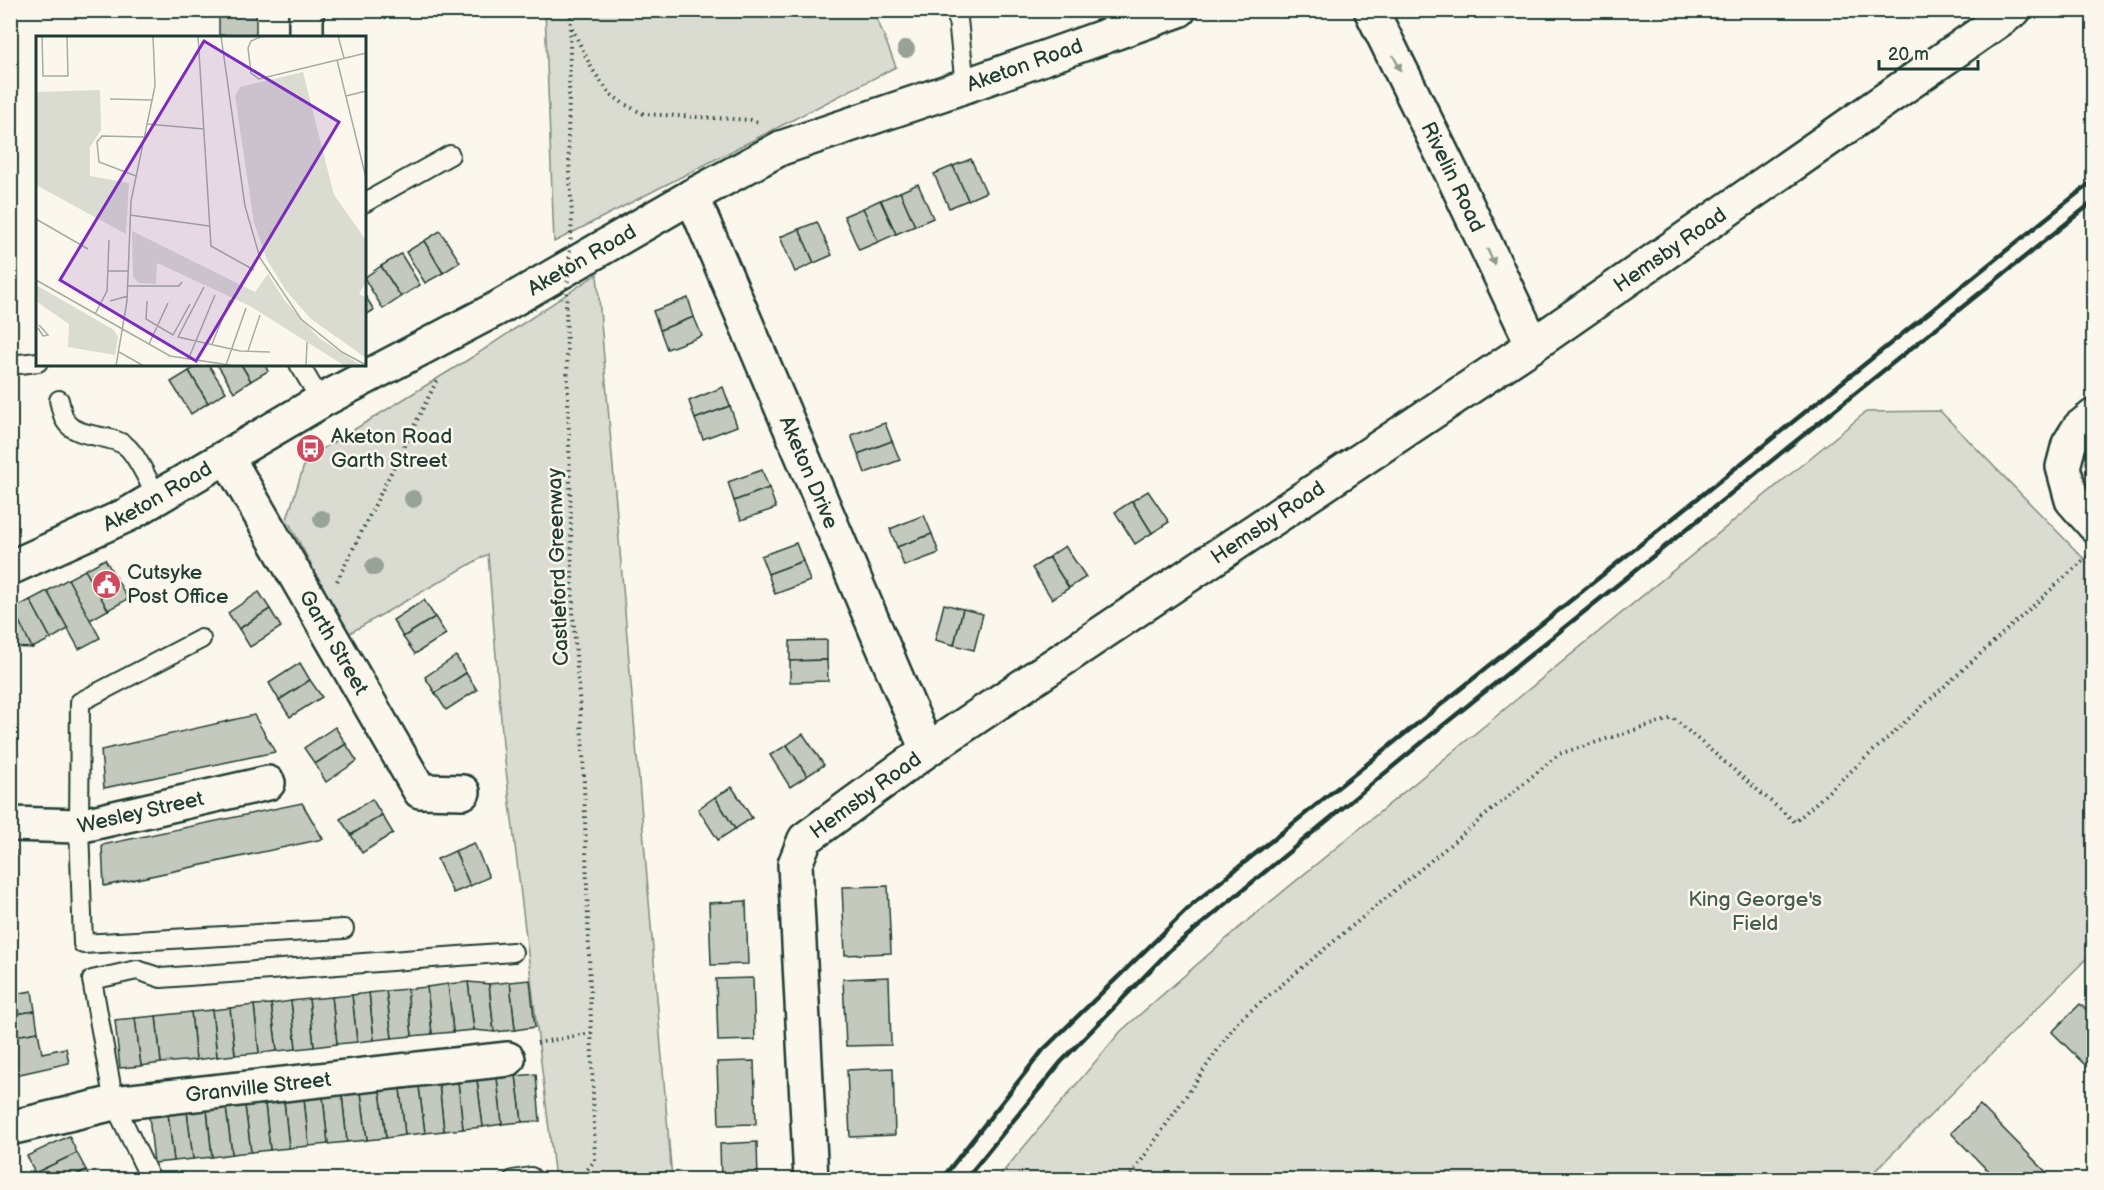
<svg xmlns="http://www.w3.org/2000/svg" width="2104" height="1190" font-family="'Balsamiq Sans',sans-serif">
<style>
.green{fill:#dbdcd1;stroke:#7d8c82;stroke-width:1.5}
.building{fill:#c4c9be;stroke:#1f3d34;stroke-width:1.5}
.lines{fill:none;stroke-linecap:round;stroke-linejoin:round}
.service-casing{stroke:#1f3d34;stroke-width:22}
.minor-casing{stroke:#1f3d34;stroke-width:38}
.secondary-casing{stroke:#1f3d34;stroke-width:38}
.path{stroke:#1f3d34;stroke-width:4;stroke-dasharray:1.5 4.5;stroke-linecap:butt}
.service{stroke:#fbf7ec;stroke-width:18}
.minor{stroke:#fbf7ec;stroke-width:33}
.secondary{stroke:#fbf7ec;stroke-width:33}
.rail{stroke:#1f3d34;stroke-width:4.5}
.path-bridge{stroke:#1f3d34;stroke-width:4;stroke-dasharray:1.5 4.5;stroke-linecap:butt}
.tree{fill:#97a298}
.oneway{fill:#8d9a90}
.labels{text-anchor:middle;dominant-baseline:central;stroke-width:5;stroke-linejoin:round;paint-order:stroke}
.street-label{font-size:21px;fill:#1f3d34;stroke:#fbf7ec}
.poi-label{font-size:21px;fill:#1f3d34;stroke:#fbf7ec;text-anchor:start}
.park-label{font-size:21px;fill:#455d53;stroke:#fbf7ec}
.inset-road{fill:none;stroke:#a3ada2;stroke-width:1.5}
.view{fill:#7b2cbf;fill-opacity:0.15;stroke:#7b2cbf;stroke-width:3}
.inset-edge{fill:none;stroke:#1f3d34;stroke-width:3}
</style>
<rect width="100%" height="100%" fill="#fbf7ec"/>
<filter id="ink" filterUnits="userSpaceOnUse"><feTurbulence type="fractalNoise" baseFrequency=".0167" numOctaves="2"/><feDisplacementMap in="SourceGraphic" scale="12" xChannelSelector="R" yChannelSelector="G"/><feConvolveMatrix kernelMatrix="1 2 1 2 8 2 1 2 1" color-interpolation-filters="sRGB"/></filter>
<g filter="url(#ink)">
<g class="green">
<polygon points="545,11 874,11 896,67 554,242"/>
<polygon points="597,274 672,1179 555,1179 503,745 488,554 348,634 287,519 306,459 474,356"/>
<polygon points="1940,411 2093,568 2093,952 1867,1179 997,1179 1121,1031 1241,926 1866,412"/>
</g>
<g class="building">
<polygon points="219,10 256,10 256,15 219,14"/>
<polygon points="219,14 256,15 256,35 219,35"/>
<polygon points="971,159 986,192 968,200 953,166"/>
<polygon points="953,166 968,200 949,208 934,174"/>
<polygon points="918,184 933,218 915,226 900,192"/>
<polygon points="900,192 915,226 896,234 881,200"/>
<polygon points="880,200 896,234 878,242 863,208"/>
<polygon points="863,208 878,242 859,250 844,216"/>
<polygon points="817,222 832,255 814,263 799,229"/>
<polygon points="799,229 814,263 795,272 780,237"/>
<polygon points="440,231 460,262 443,273 424,241"/>
<polygon points="424,241 443,273 425,283 406,252"/>
<polygon points="401,254 420,285 401,297 381,266"/>
<polygon points="381,266 401,297 383,309 364,278"/>
<polygon points="364,294 374,310 364,316"/>
<polygon points="688,298 694,317 660,330 653,311"/>
<polygon points="694,317 702,336 667,349 660,330"/>
<polygon points="200,364 208,364 226,392 208,403 189,371"/>
<polygon points="217,364 241,364 251,381 234,392"/>
<polygon points="241,364 264,364 268,371 251,381"/>
<polygon points="189,371 208,403 191,414 171,382"/>
<polygon points="723,387 730,406 695,419 689,401"/>
<polygon points="730,406 737,426 703,439 695,419"/>
<polygon points="885,423 892,441 858,454 851,435"/>
<polygon points="892,441 900,460 865,473 858,454"/>
<polygon points="762,470 769,488 734,501 728,482"/>
<polygon points="769,488 776,508 741,520 734,501"/>
<polygon points="1148,491 1169,522 1152,533 1132,501"/>
<polygon points="1132,501 1152,533 1135,544 1115,512"/>
<polygon points="924,515 932,534 897,547 890,529"/>
<polygon points="932,534 939,553 904,566 897,547"/>
<polygon points="796,543 803,561 768,574 761,556"/>
<polygon points="1065,546 1086,577 1069,588 1049,557"/>
<polygon points="1049,557 1069,588 1052,599 1032,568"/>
<polygon points="105,559 128,599 108,610 85,570"/>
<polygon points="803,561 810,581 775,594 768,574"/>
<polygon points="85,570 108,610 90,620 68,579"/>
<polygon points="68,579 100,638 79,649 47,591"/>
<polygon points="47,591 68,629 51,639 30,600"/>
<polygon points="259,592 270,609 239,629 228,613"/>
<polygon points="30,600 51,639 32,648 13,609"/>
<polygon points="424,600 435,617 403,637 393,620"/>
<polygon points="944,604 963,609 954,645 935,640"/>
<polygon points="13,609 32,648 10,647 10,610"/>
<polygon points="270,609 281,627 250,647 239,629"/>
<polygon points="963,609 983,614 974,650 954,645"/>
<polygon points="435,617 446,634 415,654 403,637"/>
<polygon points="827,640 827,660 790,661 790,641"/>
<polygon points="456,656 466,673 435,693 425,677"/>
<polygon points="827,660 828,681 790,682 790,661"/>
<polygon points="300,663 310,680 279,700 269,683"/>
<polygon points="10,671 12,671 13,696 10,696"/>
<polygon points="466,673 477,690 446,710 435,693"/>
<polygon points="310,680 322,697 290,717 279,700"/>
<polygon points="10,696 13,696 14,716 10,716"/>
<polygon points="254,715 275,752 104,788 101,750"/>
<polygon points="10,716 14,716 15,738 10,738"/>
<polygon points="335,727 346,744 315,764 304,748"/>
<polygon points="803,734 824,765 807,776 787,745"/>
<polygon points="10,738 15,738 16,760 10,760"/>
<polygon points="346,744 357,761 326,782 315,764"/>
<polygon points="787,745 807,776 790,787 770,755"/>
<polygon points="10,760 16,760 18,799 10,799"/>
<polygon points="732,787 752,818 735,829 715,797"/>
<polygon points="715,797 735,829 718,840 698,809"/>
<polygon points="372,799 382,815 351,835 340,819"/>
<polygon points="302,803 323,839 104,886 102,845"/>
<polygon points="382,815 393,833 362,853 351,835"/>
<polygon points="474,843 489,877 470,886 455,851"/>
<polygon points="10,851 16,851 17,968 10,968"/>
<polygon points="455,851 470,886 453,893 437,859"/>
<polygon points="888,886 891,953 845,955 842,887"/>
<polygon points="746,901 748,964 711,965 709,903"/>
<polygon points="889,977 891,1045 846,1046 843,979"/>
<polygon points="753,978 755,1040 718,1041 716,979"/>
<polygon points="530,980 535,1027 515,1030 510,982"/>
<polygon points="468,982 489,984 494,1032 474,1030"/>
<polygon points="468,982 474,1030 453,1032 448,984"/>
<polygon points="510,982 515,1030 494,1032 489,984"/>
<polygon points="448,984 453,1032 432,1034 427,987"/>
<polygon points="427,987 432,1034 412,1036 407,989"/>
<polygon points="407,989 412,1036 392,1038 386,991"/>
<polygon points="32,991 35,1011 10,1015 10,995"/>
<polygon points="386,991 392,1038 374,1040 369,993"/>
<polygon points="369,993 374,1040 357,1042 352,995"/>
<polygon points="352,995 357,1042 337,1044 332,997"/>
<polygon points="332,997 337,1044 314,1047 309,999"/>
<polygon points="309,999 314,1047 296,1049 291,1001"/>
<polygon points="291,1001 296,1049 277,1051 271,1004"/>
<polygon points="271,1004 277,1051 259,1053 254,1005"/>
<polygon points="2080,1004 2094,1017 2094,1074 2052,1032"/>
<polygon points="254,1005 259,1053 235,1055 230,1008"/>
<polygon points="230,1008 235,1055 217,1057 212,1010"/>
<polygon points="212,1010 217,1057 196,1060 191,1012"/>
<polygon points="35,1011 38,1032 10,1037 10,1015"/>
<polygon points="191,1012 196,1060 161,1063 156,1016"/>
<polygon points="156,1016 161,1063 141,1066 135,1018"/>
<polygon points="135,1018 141,1066 120,1068 115,1020"/>
<polygon points="38,1032 42,1053 66,1048 69,1063 11,1076 10,1037"/>
<polygon points="754,1061 756,1124 719,1125 717,1062"/>
<polygon points="893,1068 895,1135 850,1137 847,1070"/>
<polygon points="536,1074 540,1121 522,1122 516,1076"/>
<polygon points="516,1076 522,1122 502,1124 497,1078"/>
<polygon points="497,1078 502,1124 483,1127 477,1080"/>
<polygon points="477,1080 483,1127 463,1129 458,1082"/>
<polygon points="458,1082 463,1129 444,1131 439,1084"/>
<polygon points="439,1084 444,1131 425,1133 419,1087"/>
<polygon points="419,1087 425,1133 405,1135 400,1089"/>
<polygon points="400,1089 405,1135 386,1138 380,1091"/>
<polygon points="380,1091 386,1138 367,1140 361,1093"/>
<polygon points="361,1093 367,1140 347,1142 342,1095"/>
<polygon points="342,1095 347,1142 328,1144 323,1097"/>
<polygon points="323,1097 328,1144 309,1146 304,1099"/>
<polygon points="304,1099 309,1146 289,1148 284,1101"/>
<polygon points="284,1101 289,1148 270,1150 265,1104"/>
<polygon points="265,1104 270,1150 251,1152 245,1106"/>
<polygon points="1980,1105 2054,1180 1997,1180 1951,1133"/>
<polygon points="245,1106 251,1152 232,1154 226,1108"/>
<polygon points="226,1108 232,1154 212,1157 207,1110"/>
<polygon points="207,1110 212,1157 193,1159 187,1112"/>
<polygon points="187,1112 193,1159 174,1161 168,1114"/>
<polygon points="168,1114 174,1161 154,1163 149,1116"/>
<polygon points="69,1136 77,1153 35,1173 27,1156"/>
<polygon points="757,1142 758,1180 721,1180 720,1144"/>
<polygon points="77,1153 86,1170 66,1180 38,1180 35,1173"/>
<polygon points="86,1170 90,1180 66,1180"/>
</g>
<g class="lines">
<defs>
<g id="service">
<polyline points="957,10 965,86"/>
<polyline points="364,203 450,155"/>
<polyline points="299,364 321,401"/>
<polyline points="10,365 38,362"/>
<path d="M59 400C61 407 62 416 66 422 76 438 111 434 126 446 138 456 149 483 157 497"/>
<polyline points="201,639 80,702 79,826 83,944 344,929"/>
<polyline points="151,1180 114,1103 92,980 137,970 161,978 513,952"/>
<polyline points="513,1180 531,1177"/>
</g>
<g id="minor">
<polyline points="306,10 306,38"/>
<path id="s1" d="M1371 10 1455 180 1533 345"/>
<path id="s2" d="M692 196 927 750"/>
<polyline points="2094,416 2079,428 2069,444 2063,467 2072,500 2094,525"/>
<path id="s3" d="M227 457 420 791 463 792"/>
<path id="s4" d="M10 824 79 826 268 783"/>
<path id="s5" d="M10 1128 114 1103 508 1059"/>
<path id="s6" d="M811 1180 795 864 805 839 927 750 1533 345 2014 10"/>
</g>
<g id="secondary">
<path id="s7" d="M10 568 127 515 321 401 500 307 692 196 781 148 965 86 1179 10"/>
</g>
</defs>
<use href="#service" class="service-casing"/>
<use href="#minor" class="minor-casing"/>
<use href="#secondary" class="secondary-casing"/>
<g class="path">
<polyline points="571,10 568,138 572,219"/>
<polyline points="572,28 592,69 609,93 624,104 644,114 751,120 758,122"/>
<polyline points="566,307 573,614 583,750 595,1160 583,1175 576,1180"/>
<polyline points="337,581 438,378"/>
<polyline points="537,1043 591,1033"/>
<polyline points="1128,1180 1237,1022 1559,754 1673,718 1795,822 2088,556"/>
</g>
<use href="#service" class="service"/>
<use href="#minor" class="minor"/>
<use href="#secondary" class="secondary"/>
<g class="rail">
<polyline points="941,1180 1043,1050 1194,903 2094,180"/>
<polyline points="965,1180 1061,1062 1170,950 1436,731 2094,201"/>
</g>
<polyline class="path-bridge" points="566,306 572,219"/>
</g>
<g class="tree">
<circle cx="906" cy="49" r="9"/>
<circle cx="413" cy="499" r="9"/>
<circle cx="322" cy="519" r="9"/>
<circle cx="374" cy="567" r="9"/>
</g>
<defs><path id="oneway-solid" d="M-6-.8H1V-3.2L6.5 0L1 3.2V.8H-6Z" transform="scale(1.5)"/></defs>
<g class="oneway">
<use href="#oneway-solid" transform="translate(1397 63) rotate(64)"/>
<use href="#oneway-solid" transform="translate(1491 257) rotate(65)"/>
</g>
</g>
<defs>
<symbol id="bus-disc" viewBox="-11 -11 22 22"><circle r="9.5" fill="#d1495b" stroke="#fbf7ec"/><path d="M-5-6H5V4H4V6H2V4H-2V6H-4V4H-5ZM-3.5-4V0h7V-4ZM-3.5 1.2v1.5H-2V1.2ZM2 1.2v1.5H3.5V1.2Z" fill="#fff"/></symbol>
<symbol id="civic-disc" viewBox="-11 -11 22 22"><circle r="9.5" fill="#d1495b" stroke="#fbf7ec"/><path d="M-.6-6.5H3V-4.5H.6V-3L4-1V1h2V6H-6V1h2V-1L-.6-3ZM-1.2 2.5V6h2.4V2.5Z" fill="#fff"/></symbol>
</defs>
<g fill-rule="evenodd">
<use href="#bus-disc" x="294" y="432" width="33" height="33"/>
<use href="#civic-disc" x="90" y="568" width="33" height="33"/>
</g>
<g class="labels">
<g class="street-label">
<text stroke="none"><textPath href="#s7" startOffset="1136">Aketon Road</textPath></text>
<text stroke="none"><textPath href="#s1" startOffset="186">Rivelin Road</textPath></text>
<text stroke="none"><textPath href="#s6" startOffset="1390">Hemsby Road</textPath></text>
<text stroke="none"><textPath href="#s7" startOffset="650">Aketon Road</textPath></text>
<text stroke="none"><textPath href="#s2" startOffset="300">Aketon Drive</textPath></text>
<text stroke="none"><textPath href="#s7" startOffset="164">Aketon Road</textPath></text>
<text stroke="none"><textPath href="#s6" startOffset="904">Hemsby Road</textPath></text>
<text transform="translate(558 567) rotate(-92)">Castleford Greenway</text>
<text stroke="none"><textPath href="#s3" startOffset="214">Garth Street</textPath></text>
<text stroke="none"><textPath href="#s6" startOffset="418">Hemsby Road</textPath></text>
<text stroke="none"><textPath href="#s4" startOffset="132">Wesley Street</textPath></text>
<text stroke="none"><textPath href="#s5" startOffset="252">Granville Street</textPath></text>
</g>
<g class="poi-label">
<text x="331" y="436">Aketon Road<tspan x="331" dy="24">Garth Street</tspan></text>
<text x="127" y="572">Cutsyke<tspan x="127" dy="24">Post Office</tspan></text>
</g>
<g class="park-label">
<text x="1755" y="899">King George's<tspan x="1755" dy="24">Field</tspan></text>
</g>
</g>
<g transform="translate(36 36)">
<rect width="330" height="330" fill="#fbf7ec"/>
<path d="M267 36 298 159 330 204V246L323 258 330 261V322L275 283 251 256 231 224 218 187 199 60 204 51ZM64 54 65 94 54 111V140L93 147 90 198 0 149V56ZM96 195 219 256 232 238 249 265 283 302 326 330H309L214 270 121 227 120 248 103 247 97 241ZM0 249 78 294 82 301 79 319 32 311 33 288 0 265Z" fill="#dbdcd1"/>
<path class="inset-road" d="M6 0 7 40H32L31 0M162 0 175 210 218 234M185 0 209 170 224 222 265 283 306 316 330 329M227 0 215 5 212 12 215 37 223 43 330 17M302 0 308 22M301 24 330 142M310 60 330 55M74 63 117 64M111 88 168 93M100 140 63 126 61 106 66 100 108 101M94 179 173 190M0 183 52 213M72 235H92M0 244 134 320 200 330M92 250H143L146 246M168 251 142 301 204 315 234 316M74 265 92 260M111 265 110 283 137 299 154 268M59 278 71 255 73 204M2 292 7 300 12 299 3 289M113 308 132 267M176 308 194 264M212 315 224 279M83 316 108 330M152 324 179 259M190 329 210 272M80 330 91 265 95 165 119 50 117 0M270 330 271 306"/>
<path class="view" d="M168 5 303 86 160 325 24 244Z"/>
<rect width="330" height="330" class="inset-edge"/>
</g>
<rect width="2104" height="1190" fill="none" stroke="#fbf7ec" stroke-width="36"/>
<rect x="18" y="18" width="2068" height="1154" fill="none" stroke="#1f3d34" stroke-width="2" filter="url(#ink)"/>
<path d="M1879 60v9h99v-9" fill="none" stroke="#1f3d34" stroke-width="3"/>
<text x="1888" y="60" font-size="18" fill="#1f3d34" stroke="#fbf7ec" stroke-width="4.5" paint-order="stroke">20 m</text>
</svg>
